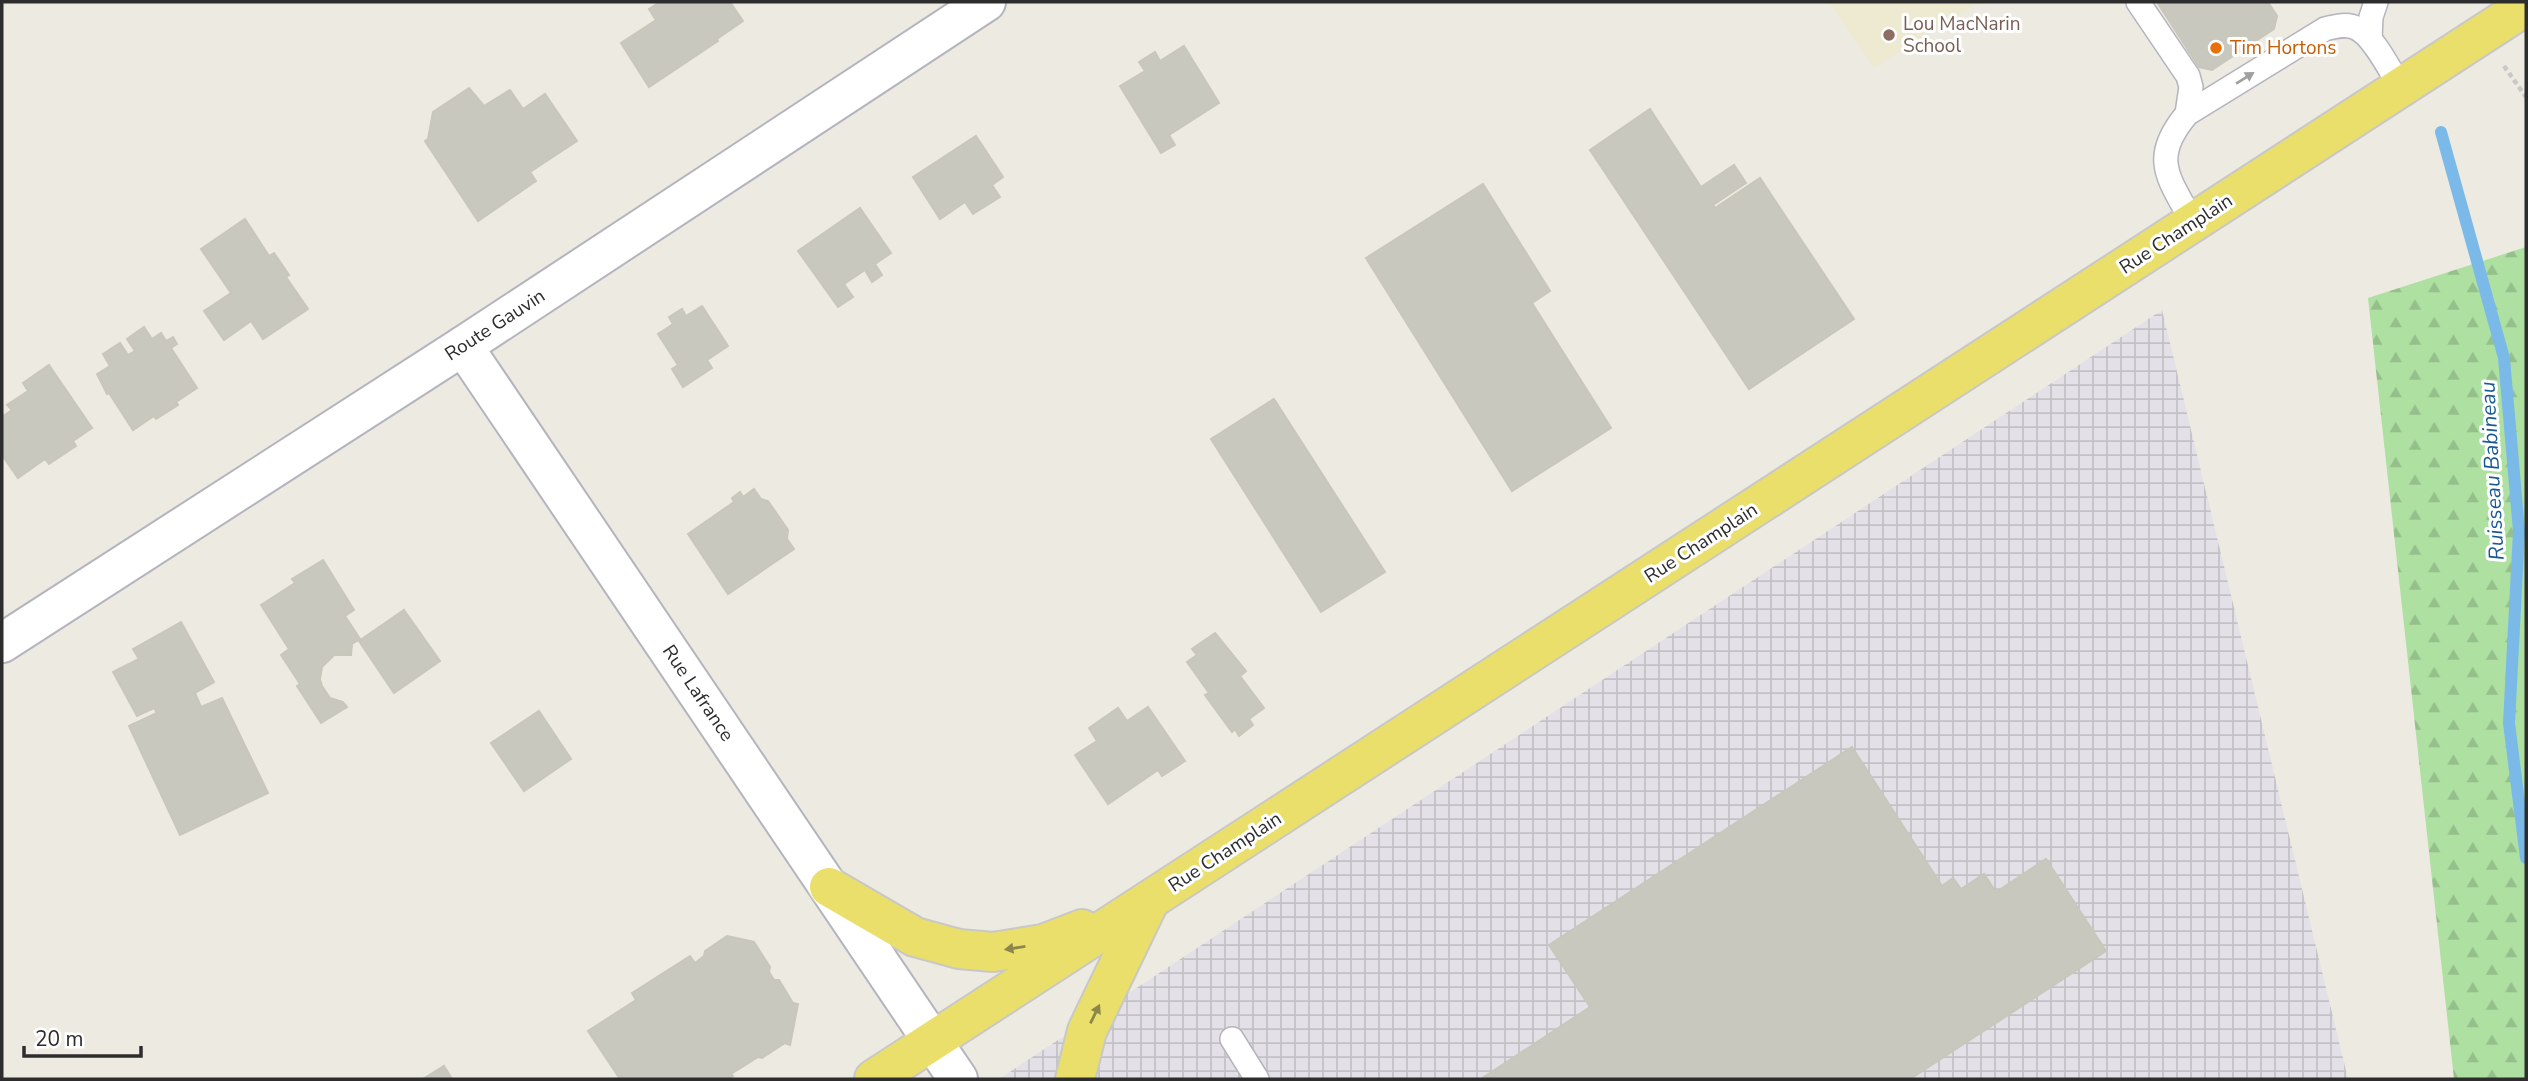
<svg xmlns="http://www.w3.org/2000/svg" width="2528" height="1081" font-family="'Nunito Sans',sans-serif">
<style>
.industrial{fill:url(#industrial-grid)}
.education{fill:#eee9d1}
.forest{fill:url(#forest-firs)}
.lines{fill:none;stroke-linecap:round;stroke-linejoin:round}
.stream{stroke:#7bbae8;stroke-width:12}
.building{fill:#c9c8bf;stroke:#c9c6ba;stroke-width:2}
.lane-casing{stroke:#b4b4bf;stroke-width:26}
.secondary-casing{stroke:#b4b4bf;stroke-width:42}
.primary-casing{stroke:#c8c8c8;stroke-width:42}
.path{stroke:#c8c8c8;stroke-width:4.5;stroke-dasharray:5 3.5;stroke-linecap:butt}
.lane{stroke:#fff;stroke-width:23}
.secondary{stroke:#fff;stroke-width:38}
.primary{stroke:#e9df6a;stroke-width:38}
.oneway{fill:#a0a0a0}
.oneway2{fill:#8b864c}
.education-dot{fill:#8d6e63;stroke:#fff;stroke-width:2.5}
.food-dot{fill:#e8710a;stroke:#fff;stroke-width:2.5}
.labels{text-anchor:middle;dominant-baseline:central;stroke-width:6;stroke-linejoin:round;paint-order:stroke}
.education-label{font-size:19px;fill:#785e54;stroke:#fff;text-anchor:start}
.food-label{font-size:19px;fill:#c56008;stroke:#fff;text-anchor:start}
.street-label{font-size:19px;fill:#2d2d2d;stroke:#fff}
.water-label{font-size:21px;font-style:italic;fill:#165798;stroke:#fff}
</style>
<defs>
<pattern id="industrial-grid" width="8" height="8" patternUnits="userSpaceOnUse" patternTransform="scale(1.75)"><rect width="8" height="8" fill="#e3e0e7"/><path d="M0 4h8M4 0v8" fill="none" stroke="#c3c0c6"/></pattern>
<pattern id="forest-firs" width="22" height="20" patternUnits="userSpaceOnUse" patternTransform="scale(1.75)"><rect width="22" height="20" fill="#ade0a1"/><path d="M5 1l3.5 6h-7zM16 11l3.5 6h-7z" fill="#95c08b"/></pattern>
</defs>
<rect width="100%" height="100%" fill="#edeae1"/>
<polygon class="industrial" points="2162,310 2348,1079 999,1079"/>
<polygon class="education" points="1829,2 1980,2 1874,68"/>
<polygon class="forest" points="2526,247 2526,1079 2454,1079 2368,298"/>
<g class="lines">
<polyline class="stream" points="2441,132 2504,358 2519,531 2509,723 2526,858"/>
</g>
<g class="building">
<polygon points="660,2 730,2 743,21 717,39 718,41 649,87 621,43 656,20 649,9"/>
<polygon points="2157,2 2268,2 2277,16 2274,29 2212,70 2199,67"/>
<polygon points="1184,46 1219,103 1169,135 1175,145 1161,153 1120,86 1145,71 1139,62 1155,52 1160,61"/>
<polygon points="469,88 484,106 510,90 523,109 545,94 577,141 530,172 536,181 478,221 425,141 428,139 433,112"/>
<polygon points="1650,109 1701,187 1734,165 1746,183 1713,205 1715,208 1760,178 1854,319 1749,389 1590,150"/>
<polygon points="976,136 1003,177 992,185 1000,197 973,214 965,202 940,219 913,177"/>
<polygon points="1483,184 1550,291 1532,303 1611,428 1512,491 1366,258"/>
<polygon points="860,208 891,253 875,264 882,275 872,282 865,270 844,284 853,297 838,307 798,251"/>
<polygon points="245,219 269,256 274,253 289,275 286,277 308,309 263,339 251,321 224,340 204,311 231,293 201,249"/>
<polygon points="702,306 728,346 707,360 712,368 683,387 672,369 678,365 658,334 673,324 669,317 682,309 686,316"/>
<polygon points="144,327 152,339 161,333 166,341 173,337 177,344 171,348 197,388 176,402 178,405 156,419 154,416 133,430 109,393 107,394 97,374 110,366 103,354 120,343 128,355 135,351 127,339"/>
<polygon points="49,365 92,428 73,441 76,446 49,464 45,459 18,478 2,455 2,417 12,410 7,405 28,391 23,383"/>
<polygon points="1274,399 1385,572 1321,612 1211,439"/>
<polygon points="754,489 761,499 768,501 788,530 787,539 794,549 728,594 688,534 734,502 732,498 740,492 743,497"/>
<polygon points="323,560 354,610 345,616 360,639 352,644 351,655 334,655 322,667 320,679 322,686 330,698 343,702 347,707 321,723 297,686 300,684 281,655 289,649 261,605 295,583 292,579"/>
<polygon points="404,610 440,661 394,693 359,641"/>
<polygon points="181,622 214,682 195,693 201,707 222,698 268,793 180,835 129,726 157,713 154,708 137,716 113,672 139,659 133,649"/>
<polygon points="1215,633 1246,671 1240,676 1264,708 1249,719 1253,725 1239,736 1235,729 1232,732 1205,695 1209,693 1187,662 1197,655 1192,649"/>
<polygon points="1148,707 1185,761 1162,776 1158,770 1108,804 1075,755 1097,741 1089,728 1118,708 1127,721"/>
<polygon points="539,711 571,759 524,791 491,743"/>
<polygon points="1852,747 1942,886 1953,878 1961,889 1984,874 1996,892 2046,859 2106,951 1910,1079 1481,1079 1590,1007 1549,945"/>
<polygon points="727,936 754,942 770,967 769,972 774,980 779,980 793,1003 798,1004 790,1045 785,1043 762,1058 758,1057 731,1074 733,1076 728,1079 620,1079 588,1031 636,1000 632,993 690,956 695,963 704,956 705,951"/>
<polygon points="444,1066 452,1079 423,1079"/>
</g>
<g class="lines">
<defs>
<g id="lane">
<polyline points="2138,2 2188,76 2191,87 2187,114"/>
<polyline points="2370,39 2371,17 2376,2"/>
<path d="M2193 223C2169 178 2149 159 2187 114L2325 29C2336 26 2348 23 2358 29 2374 37 2391 72 2401 88"/>
<polyline points="1232,1039 1257,1079"/>
</g>
<g id="secondary">
<polyline points="463,346 958,1079"/>
<polyline points="2,643 463,346 986,2"/>
</g>
<g id="primary">
<polyline points="829,887 915,937 959,949 993,952 1043,944 1082,929"/>
<polyline points="874,1079 2526,6"/>
<polyline points="1075,1079 1087,1031 1148,904"/>
</g>
</defs>
<use href="#lane" class="lane-casing"/>
<use href="#secondary" class="secondary-casing"/>
<use href="#primary" class="primary-casing"/>
<polyline class="path" points="2504,66 2526,97"/>
<use href="#lane" class="lane"/>
<use href="#secondary" class="secondary"/>
<use href="#primary" class="primary"/>
</g>
<defs><path id="oneway-solid" d="M-6-.8H1V-3.2L6.5 0L1 3.2V.8H-6Z" transform="scale(1.75)"/></defs>
<use class="oneway" href="#oneway-solid" transform="translate(2245 78) rotate(-32)"/>
<g class="oneway2">
<use href="#oneway-solid" transform="translate(1015 948) rotate(171)"/>
<use href="#oneway-solid" transform="translate(1095 1014) rotate(-64)"/>
</g>
<circle class="education-dot" cx="1889" cy="35" r="7"/>
<circle class="food-dot" cx="2216" cy="48" r="7"/>
<g class="labels">
<g class="education-label">
<text x="1903" y="24">Lou MacNarin<tspan x="1903" dy="22">School</tspan></text>
</g>
<g class="food-label">
<text x="2230" y="48">Tim Hortons</text>
</g>
<g class="street-label">
<text transform="translate(2176 234) rotate(-33)">Rue Champlain</text>
<text transform="translate(495 325) rotate(-33)">Route Gauvin</text>
<text transform="translate(1701 543) rotate(-33)">Rue Champlain</text>
<text transform="translate(698 693) rotate(56)">Rue Lafrance</text>
<text transform="translate(1225 852) rotate(-33)">Rue Champlain</text>
</g>
<g class="water-label">
<text transform="translate(2492 471) rotate(-93)">Ruisseau Babineau</text>
</g>
</g>
<rect width="2528" height="1081" fill="none" stroke="#2d2d2d" stroke-width="7"/>
<path d="M24 1046v10h117v-10" fill="none" stroke="#2d2d2d" stroke-width="3.5"/>
<text x="35" y="1046" font-size="21" fill="#2d2d2d" stroke="#ffffff" stroke-width="5" paint-order="stroke">20 m</text>
</svg>
